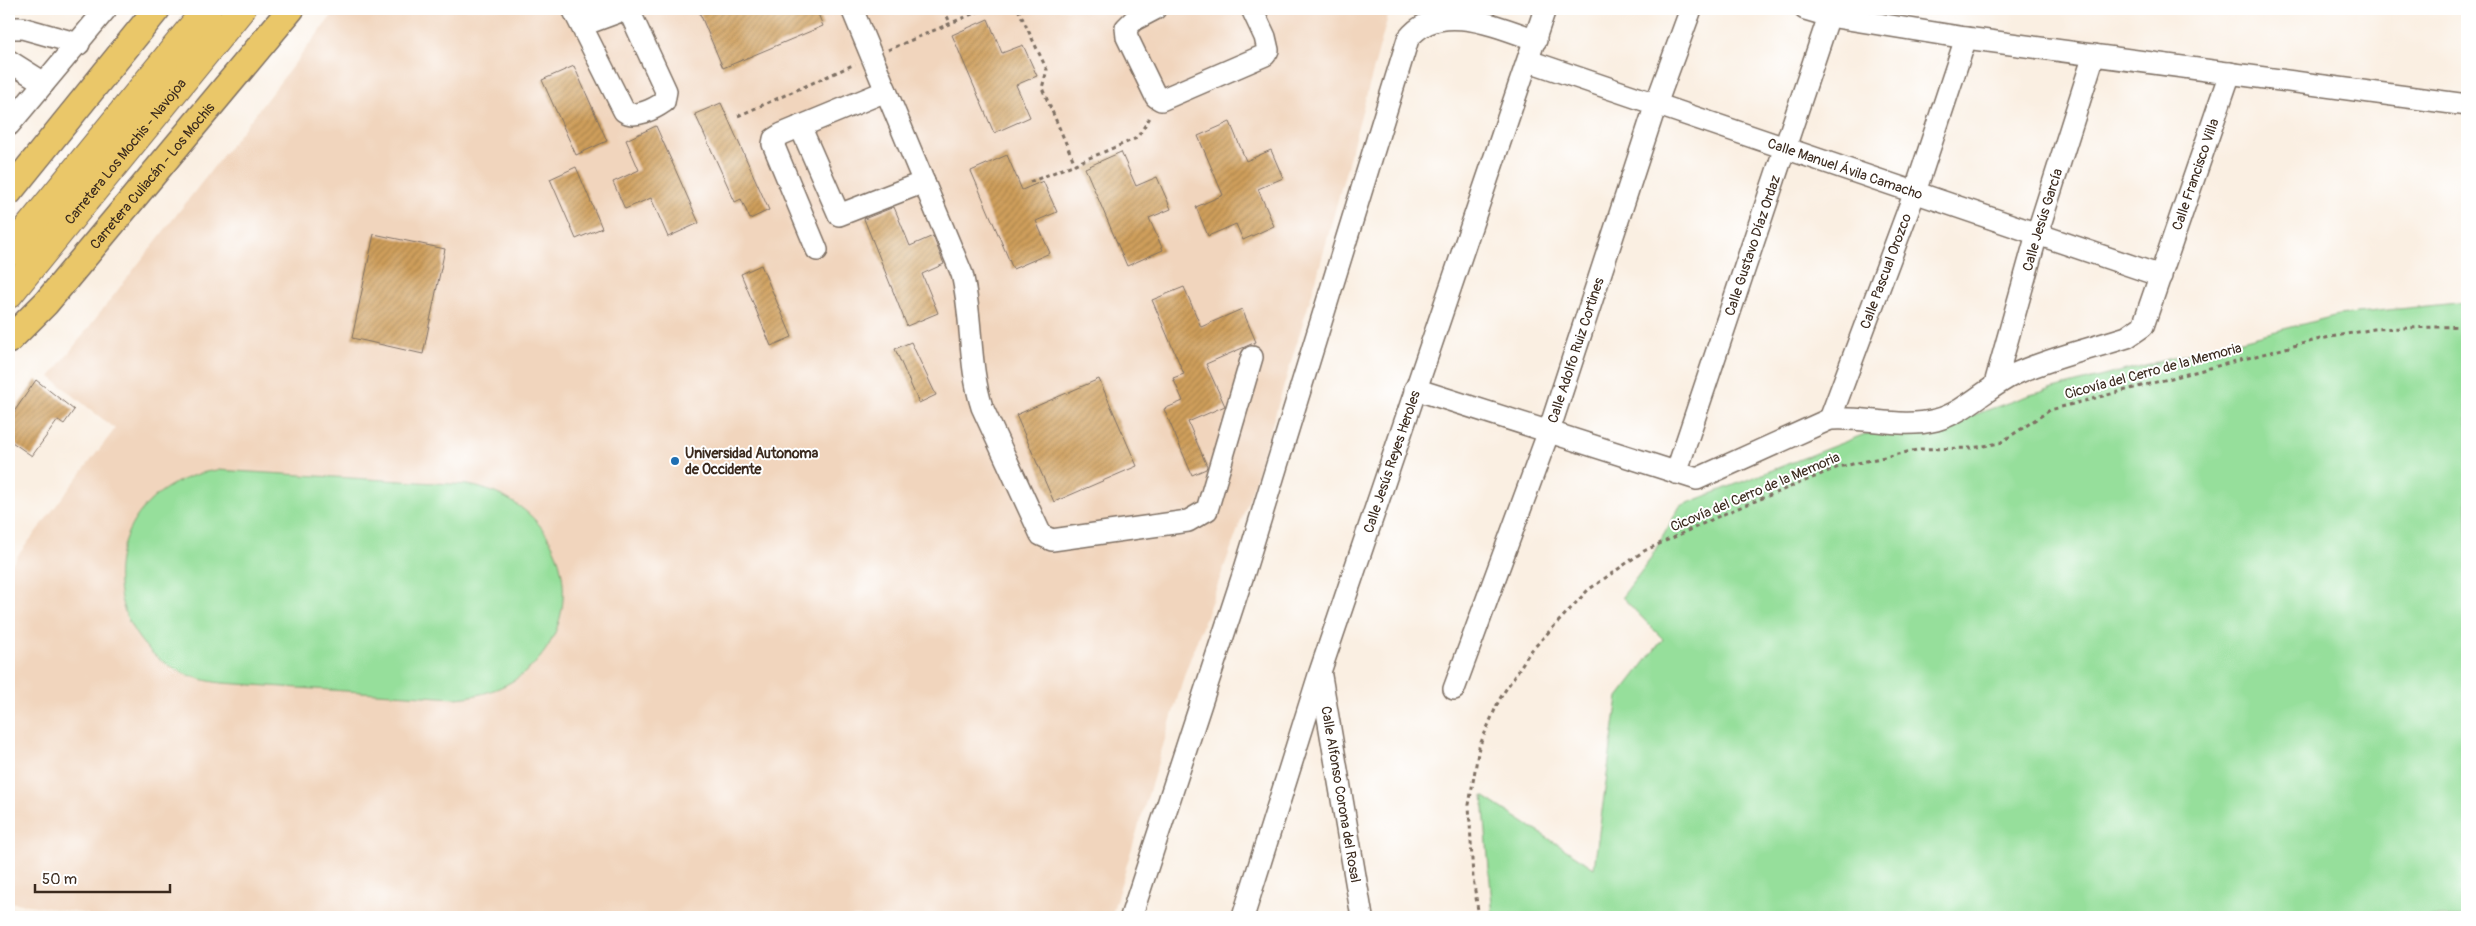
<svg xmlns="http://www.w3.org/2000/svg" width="2476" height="926" font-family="Pangolin,sans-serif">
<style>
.built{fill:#f1d5bd}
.green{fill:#96df9b;stroke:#68845c}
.building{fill:url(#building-hatch)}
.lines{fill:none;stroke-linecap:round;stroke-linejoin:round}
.minor-casing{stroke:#7e6f63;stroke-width:24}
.major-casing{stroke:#7e6f63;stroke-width:29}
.highway-casing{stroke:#7e6f63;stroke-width:30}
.path{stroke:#7e6f63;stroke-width:3;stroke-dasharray:4 4;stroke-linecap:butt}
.minor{stroke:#fff;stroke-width:21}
.major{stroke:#eac769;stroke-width:26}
.highway{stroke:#eac769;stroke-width:28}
.poi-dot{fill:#1f6fb2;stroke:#fff;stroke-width:2}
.labels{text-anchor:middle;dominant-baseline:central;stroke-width:4;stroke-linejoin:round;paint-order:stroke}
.street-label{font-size:14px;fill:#3b2a1e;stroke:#fff}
.poi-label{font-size:14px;font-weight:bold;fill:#3b2a1e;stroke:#fff;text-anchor:start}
</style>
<defs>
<pattern id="building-hatch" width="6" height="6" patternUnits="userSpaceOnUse" patternTransform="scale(1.25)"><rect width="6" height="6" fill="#cf9f5c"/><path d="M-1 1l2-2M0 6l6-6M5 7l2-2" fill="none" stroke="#a9824b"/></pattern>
</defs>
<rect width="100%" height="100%" fill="#fff"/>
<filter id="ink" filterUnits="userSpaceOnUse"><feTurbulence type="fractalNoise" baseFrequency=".02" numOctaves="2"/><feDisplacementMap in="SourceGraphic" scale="10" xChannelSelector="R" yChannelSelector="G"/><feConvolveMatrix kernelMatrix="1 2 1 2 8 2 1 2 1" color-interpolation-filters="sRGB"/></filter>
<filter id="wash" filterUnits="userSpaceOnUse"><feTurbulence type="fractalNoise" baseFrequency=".0096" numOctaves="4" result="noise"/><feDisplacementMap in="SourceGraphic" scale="20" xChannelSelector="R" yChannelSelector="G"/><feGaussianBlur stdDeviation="1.12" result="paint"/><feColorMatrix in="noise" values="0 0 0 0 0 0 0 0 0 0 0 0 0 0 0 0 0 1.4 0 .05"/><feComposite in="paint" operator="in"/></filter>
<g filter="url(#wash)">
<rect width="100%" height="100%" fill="#faefe2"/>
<polygon class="built" points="337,9 1390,9 1316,280 1251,494 1185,673 1111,917 88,917 88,914 9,902 9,567 115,429 50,377"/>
<g class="green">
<polygon points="2467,302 2467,917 1493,917 1483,796 1594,868 1618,697 1663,639 1622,597 1649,561 1680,506 1865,434 1934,429 2030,395 2338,315"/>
<path d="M217 470 468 485C602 511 592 689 455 698L222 683C87 668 83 490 217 470Z"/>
</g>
<g id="blocks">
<g class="building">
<polygon points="698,9 816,9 823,26 723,68"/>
<polygon points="988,19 1002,53 1023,45 1037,76 1016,85 1030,117 994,133 952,35"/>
<polygon points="574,66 607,141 576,155 542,80"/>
<polygon points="721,103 769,210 750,219 741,199 735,202 695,114"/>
<polygon points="1230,122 1246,161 1271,150 1283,178 1258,189 1274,226 1243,240 1236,224 1208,236 1196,207 1223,195 1198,136"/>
<polygon points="656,126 699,223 668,237 651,198 625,209 613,182 639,170 626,140"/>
<polygon points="1121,152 1136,186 1157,177 1171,209 1149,218 1163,250 1127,266 1085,168"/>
<polygon points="1007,155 1022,190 1043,181 1057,212 1036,221 1050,253 1013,269 971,171"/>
<polygon points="576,167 602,228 576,239 550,179"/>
<polygon points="894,207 910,246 933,236 944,264 922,274 938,313 907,326 864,219"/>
<polygon points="374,234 445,249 423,354 352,338"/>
<polygon points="761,265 792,337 771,346 741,274"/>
<polygon points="1184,287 1201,327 1242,309 1256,342 1206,364 1225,406 1188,422 1207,466 1206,469 1192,475 1164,409 1183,401 1173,378 1184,374 1152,300"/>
<polygon points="911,342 936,395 919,403 895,349"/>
<polygon points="1099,379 1137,466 1054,502 1016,415"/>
<polygon points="36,380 74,410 64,424 58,420 32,456 9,440 9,419"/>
</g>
</g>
</g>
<g filter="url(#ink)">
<use href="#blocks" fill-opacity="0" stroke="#7e6f63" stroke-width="1"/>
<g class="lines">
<defs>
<g id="minor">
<path d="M573 9 624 111C635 119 654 109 664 102L666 91 631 15 621 11 583 25"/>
<path d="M852 9 962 274C973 318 968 364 982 407L1041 535 1052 540 1188 521 1207 510 1252 357"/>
<polyline points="1155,9 1134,20 1126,28 1127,37 1156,97 1161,100 1265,55 1268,50 1265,37 1252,9"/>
<polyline points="1805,9 1829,16 1966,38 2467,105"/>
<polyline points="9,28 22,28 79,44"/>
<polyline points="9,61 44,83"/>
<path id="s1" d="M1529 61 2161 276"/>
<polyline points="9,125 106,9"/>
<polyline points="800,126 839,215 924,182"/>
<polyline points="817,250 773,144 774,139 782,134 886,91"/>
<path id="s2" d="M1995 384 2037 234 2094 55"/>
<path id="s3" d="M1415 389 1697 479 1830 419C1866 416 1900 429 1936 420 1966 412 1987 387 2015 374 2050 358 2090 349 2127 337L2143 326 2230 73"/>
<path id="s4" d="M1830 419 1915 192 1966 38"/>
<path id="s5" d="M1676 473 1829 16"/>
<path id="s6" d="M1321 676 1362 917"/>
<path id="s7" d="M1454 689 1549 431 1656 104 1691 9"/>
<path d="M1131 917 1245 569 1408 39C1438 0 1496 26 1536 40"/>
<path id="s8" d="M1243 917 1320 672 1545 9"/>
</g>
<g id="major">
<polyline points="9,192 157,9"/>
<path id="s9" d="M9 340 46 303 291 9"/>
</g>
<g id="highway">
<polyline points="9,252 207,9"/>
<path id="s10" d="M9 294 241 9"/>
</g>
</defs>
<use href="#minor" class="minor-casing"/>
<use href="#major" class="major-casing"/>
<use href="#highway" class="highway-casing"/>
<g class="path">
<polyline points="944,9 950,23"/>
<polyline points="1018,9 1047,70 1042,88 1075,164 1137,138 1151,116"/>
<polyline points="888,50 984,9"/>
<polyline points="738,116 855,64"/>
<polyline points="1030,182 1075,164"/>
<polyline points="1479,917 1473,878 1469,805 1479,747 1499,700 1530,652 1588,590 1644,551 1726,513 1839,467 1921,449 1972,448 2000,443 2050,410 2320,339 2374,329 2467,326"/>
</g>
<use href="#minor" class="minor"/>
<use href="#major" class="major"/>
<use href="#highway" class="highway"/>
</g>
</g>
<circle class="poi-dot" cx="675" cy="461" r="5"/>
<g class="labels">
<g class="street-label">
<text stroke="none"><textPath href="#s10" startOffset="184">Carretera Los Mochis - Navojoa</textPath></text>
<text stroke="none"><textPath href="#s1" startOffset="334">Calle Manuel Ávila Camacho</textPath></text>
<text stroke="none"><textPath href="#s3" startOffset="938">Calle Francisco Villa</textPath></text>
<text stroke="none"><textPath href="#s9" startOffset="218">Carretera Culiacán - Los Mochis</textPath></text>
<text stroke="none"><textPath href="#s2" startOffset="171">Calle Jesús García</textPath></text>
<text stroke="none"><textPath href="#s5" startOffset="240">Calle Gustavo Díaz Ordaz</textPath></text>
<text stroke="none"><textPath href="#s4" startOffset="158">Calle Pascual Orozco</textPath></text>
<text stroke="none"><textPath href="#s7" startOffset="360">Calle Adolfo Ruiz Cortines</textPath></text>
<text transform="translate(2153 371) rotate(-15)">Cicovía del Cerro de la Memoria</text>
<text stroke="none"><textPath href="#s8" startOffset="479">Calle Jesús Reyes Heroles</textPath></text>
<text transform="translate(1755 492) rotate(-23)">Cicovía del Cerro de la Memoria</text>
<text stroke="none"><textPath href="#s6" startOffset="120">Calle Alfonso Corona del Rosal</textPath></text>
</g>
<g class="poi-label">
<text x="685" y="453">Universidad Autonoma<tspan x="685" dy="16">de Occidente</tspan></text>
</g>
</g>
<rect width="2476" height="926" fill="none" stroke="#fff" stroke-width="30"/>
<path d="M35 884v8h135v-8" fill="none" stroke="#3b2a1e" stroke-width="2.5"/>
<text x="42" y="884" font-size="15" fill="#3b2a1e" stroke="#ffffff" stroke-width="4" paint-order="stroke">50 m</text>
</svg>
